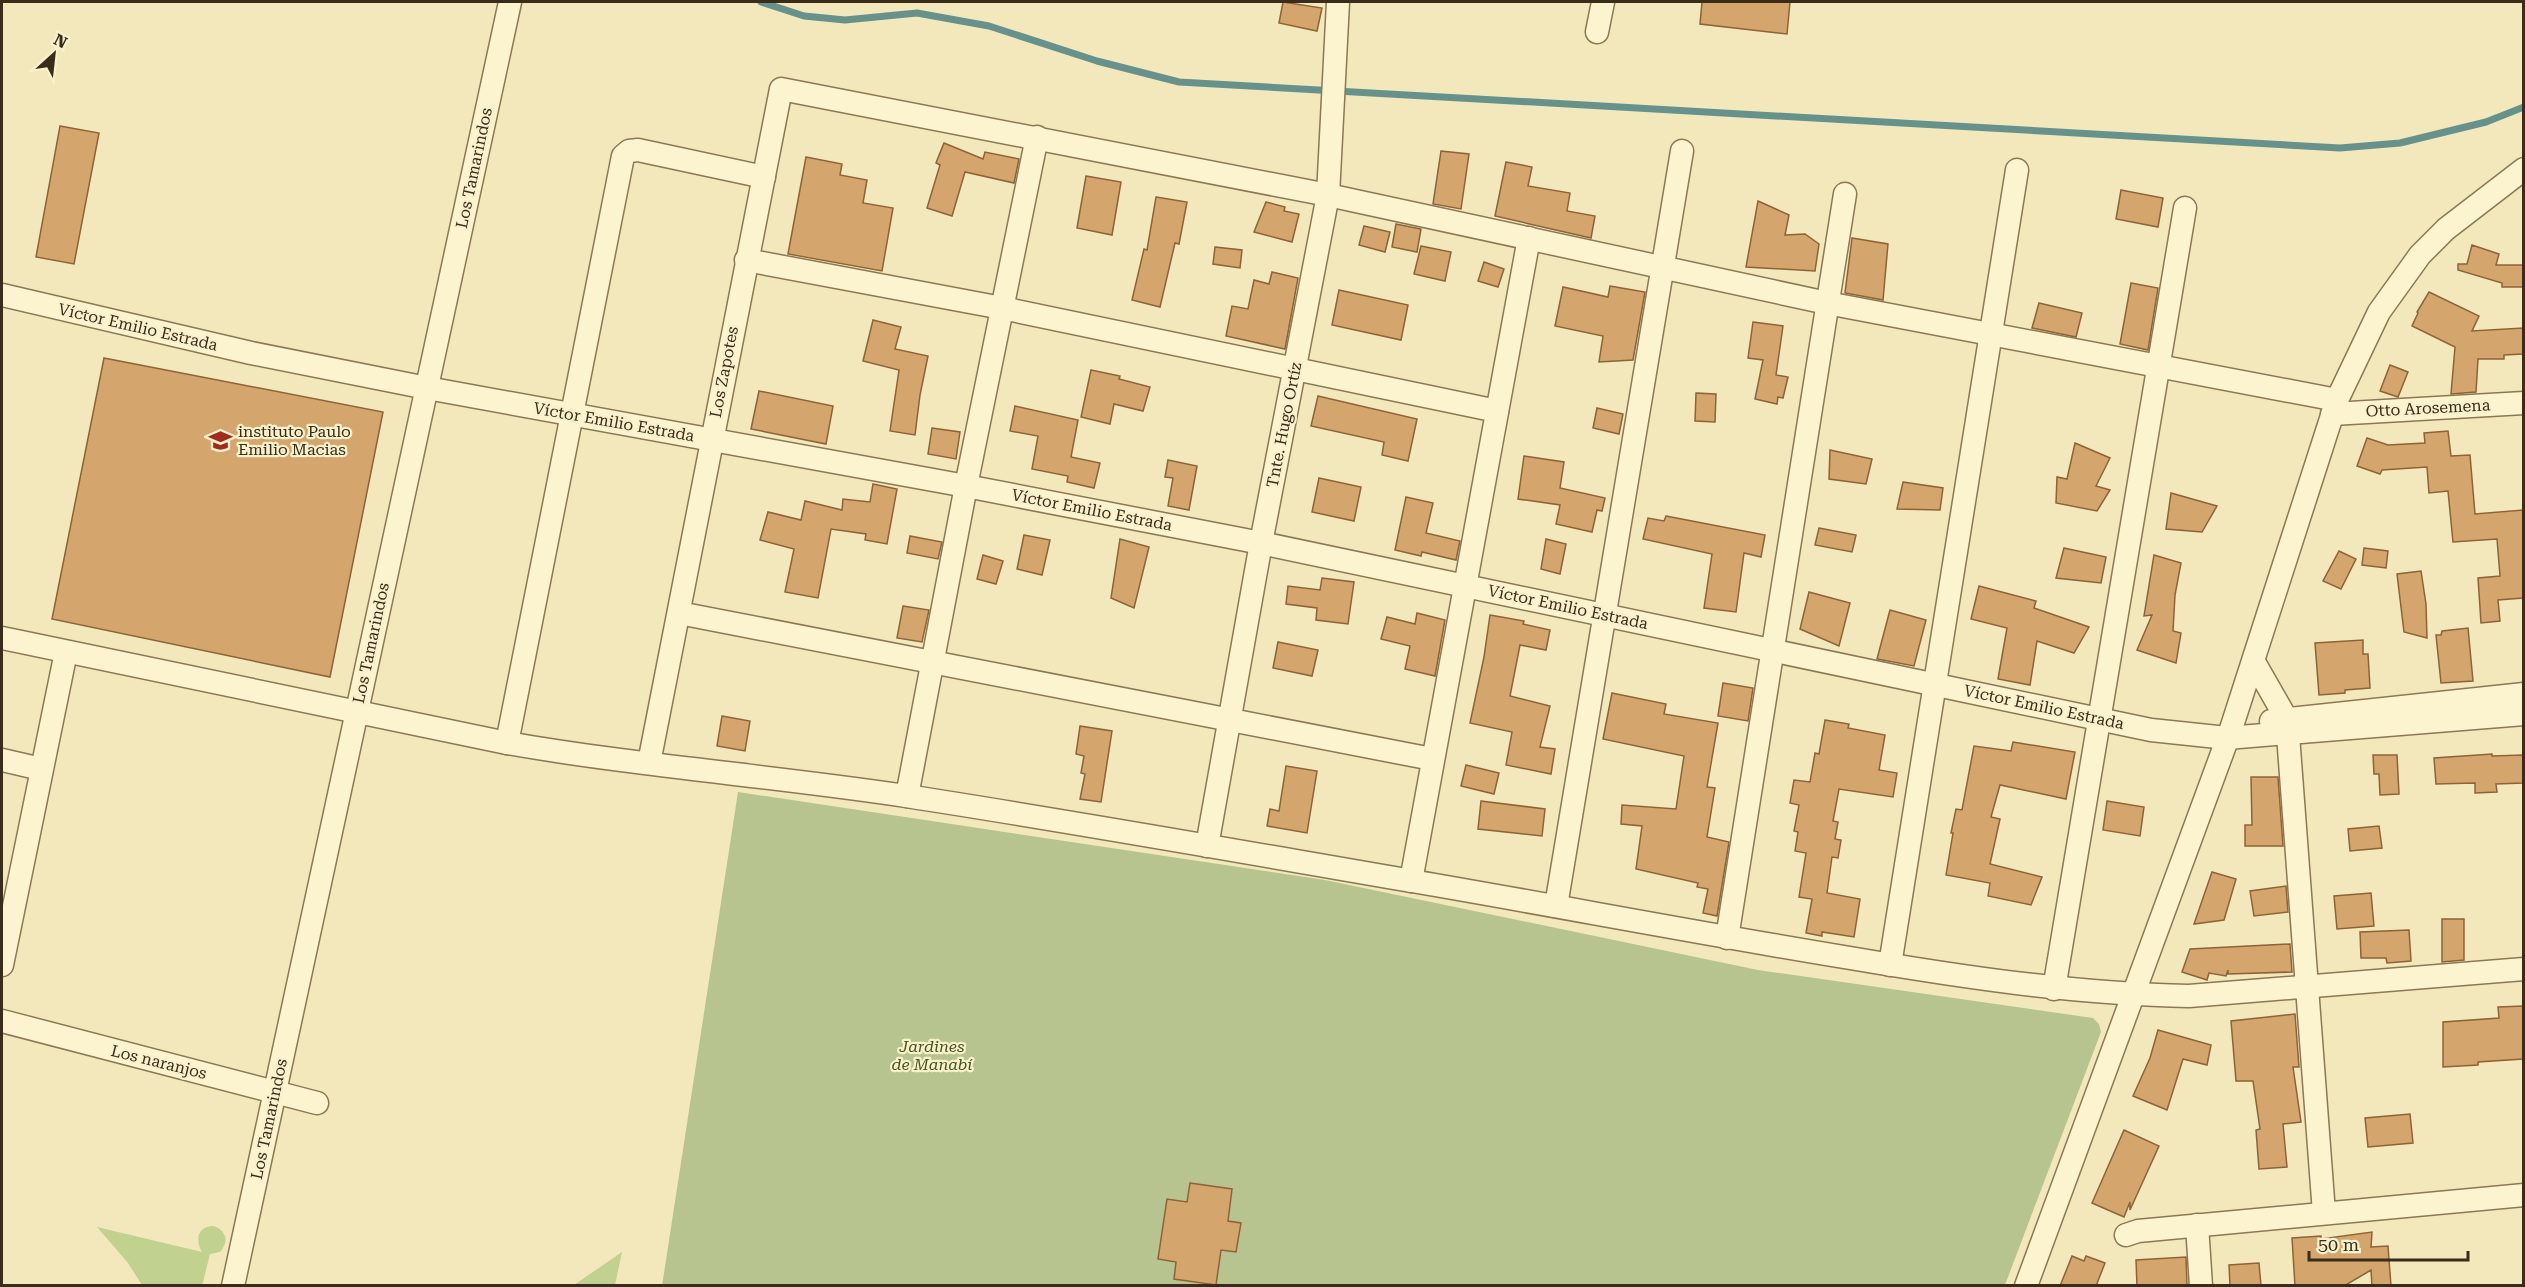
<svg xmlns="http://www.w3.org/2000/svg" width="2525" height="1287" font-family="'Roboto Serif',serif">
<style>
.green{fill:#c1d18f}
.cemetery{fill:#b8c48f}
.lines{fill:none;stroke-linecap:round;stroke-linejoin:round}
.stream{stroke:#67918b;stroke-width:7}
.building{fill:#d4a56d;stroke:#8d6337;stroke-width:1.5}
.minor-casing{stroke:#8b7854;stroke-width:25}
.minor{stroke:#fcf4cf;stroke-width:22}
.labels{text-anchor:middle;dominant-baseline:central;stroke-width:4.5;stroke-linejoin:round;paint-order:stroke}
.street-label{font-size:16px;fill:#392d1a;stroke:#f9f1cc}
.poi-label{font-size:16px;fill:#392d1a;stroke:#f9f1cc;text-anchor:start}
.park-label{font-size:16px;font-style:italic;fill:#42571e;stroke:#f9f1cc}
</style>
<rect width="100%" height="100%" fill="#f2e8bc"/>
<g class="green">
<path d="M214 1226C227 1231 229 1242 220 1252L210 1254 202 1286 142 1285 128 1263 97 1227 202 1252C195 1240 197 1226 214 1226Z"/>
<polygon points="622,1252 615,1285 574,1285"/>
</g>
<polygon class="cemetery" points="738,792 1325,880 1758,970 2093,1018 2099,1024 2101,1032 2005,1285 662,1286"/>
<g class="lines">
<polyline class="stream" points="761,2 804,16 845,20 917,13 989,26 1097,61 1179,82 2340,148 2400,143 2486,122 2524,107"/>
</g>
<g class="building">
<polygon points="1283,2 1322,8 1317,31 1279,23"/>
<polygon points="1702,2 1790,2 1787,34 1700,24"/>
<polygon points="60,126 99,133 74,264 36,257"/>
<polygon points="944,143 983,159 985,152 1019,159 1014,183 965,172 952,216 927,208 940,165 936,163"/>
<polygon points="1441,151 1469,154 1461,209 1433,204"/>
<polygon points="806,157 842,164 840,175 867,180 863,203 893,208 882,271 788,254"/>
<polygon points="1506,162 1532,167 1528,186 1570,193 1567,211 1595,216 1591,238 1495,216"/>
<polygon points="1086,176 1121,182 1112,235 1077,228"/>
<polygon points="2121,190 2163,198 2158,227 2116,219"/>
<polygon points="1156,197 1187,202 1179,244 1175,243 1160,307 1132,300 1144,249 1147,250"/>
<polygon points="1758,201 1789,215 1785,235 1805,234 1819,244 1815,271 1746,267"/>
<polygon points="1266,202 1285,207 1284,211 1299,214 1292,242 1254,232"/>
<polygon points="1396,224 1421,229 1417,252 1392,247"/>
<polygon points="1364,226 1390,232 1385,252 1359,245"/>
<polygon points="1852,238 1888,244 1883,300 1845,293"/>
<polygon points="2472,245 2499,254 2496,265 2523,265 2523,287 2502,287 2502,283 2458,270 2458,264 2467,264"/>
<polygon points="1421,246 1451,252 1445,281 1414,274"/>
<polygon points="1215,247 1242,250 1240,268 1213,264"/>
<polygon points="1484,262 1504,269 1498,287 1478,281"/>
<polygon points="1272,272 1298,278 1285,349 1226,336 1232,306 1248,309 1254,280 1269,284"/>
<polygon points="2131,283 2158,288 2148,350 2120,344"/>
<polygon points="1610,286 1645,292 1633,360 1599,362 1603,336 1555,326 1563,287 1608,297"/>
<polygon points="1339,290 1408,305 1401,340 1332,325"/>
<polygon points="2429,292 2479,316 2472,331 2523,328 2523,354 2504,355 2504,359 2478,359 2476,392 2451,394 2455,347 2412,326 2418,313 2417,312"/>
<polygon points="2039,303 2082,313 2076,337 2032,328"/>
<polygon points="873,320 901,327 895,349 928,356 920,395 915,435 890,431 899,370 863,361"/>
<polygon points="1753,322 1783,326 1776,375 1788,377 1783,398 1778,397 1777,404 1755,399 1763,360 1748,358"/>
<polygon points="104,358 383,412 330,677 52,619"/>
<polygon points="2390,365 2408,372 2398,397 2380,391"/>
<polygon points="1091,370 1120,376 1119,379 1150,387 1143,411 1114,404 1110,424 1081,417"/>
<polygon points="759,391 833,406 826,444 751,429"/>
<polygon points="1696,393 1716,394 1715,422 1695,421"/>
<polygon points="1318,396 1417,419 1408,461 1382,455 1384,442 1311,426"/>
<polygon points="1015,406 1078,420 1071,457 1100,463 1094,488 1067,482 1068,476 1032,469 1038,436 1010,431"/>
<polygon points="1597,408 1623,414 1619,434 1593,428"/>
<polygon points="932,428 960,432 956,459 928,454"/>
<polygon points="2448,431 2451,456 2470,455 2475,514 2523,510 2523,598 2498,600 2500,621 2481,623 2478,578 2500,576 2497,539 2453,542 2448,491 2429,493 2427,467 2382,470 2380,474 2357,466 2367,438 2388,445 2425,443 2424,433"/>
<polygon points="2075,443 2110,458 2096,486 2110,490 2097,511 2056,503 2057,477 2067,479"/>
<polygon points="1830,450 1872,459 1866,484 1829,479"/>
<polygon points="1524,456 1564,462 1560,488 1605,498 1602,511 1597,510 1592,532 1556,524 1560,505 1518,499"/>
<polygon points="1168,460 1197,466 1189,510 1168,506 1173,478 1165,477"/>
<polygon points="1319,478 1361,487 1354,521 1312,512"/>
<polygon points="1903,482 1943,488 1940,510 1897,509"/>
<polygon points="873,484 897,489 887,544 865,540 866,534 831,529 818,598 785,592 794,549 760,540 768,512 801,520 805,501 842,510 843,499 870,502"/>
<polygon points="2171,493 2217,506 2202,532 2166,529"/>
<polygon points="1406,497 1433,503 1426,533 1460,541 1456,560 1422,552 1421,556 1395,550"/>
<polygon points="1666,516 1765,535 1761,557 1744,553 1736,612 1704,608 1712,554 1643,539 1648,518 1664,521"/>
<polygon points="1819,528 1856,535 1852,552 1815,545"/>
<polygon points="1024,535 1050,540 1042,575 1017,569"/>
<polygon points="910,536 942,542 938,559 907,553"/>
<polygon points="1120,539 1149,547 1134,608 1111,598"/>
<polygon points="1546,539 1566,544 1560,574 1541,569"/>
<polygon points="2064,548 2106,557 2101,583 2056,578"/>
<polygon points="2364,548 2388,551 2386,568 2362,565"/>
<polygon points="2339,551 2356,559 2341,589 2323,581"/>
<polygon points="983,555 1003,561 996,584 977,579"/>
<polygon points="2154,555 2181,563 2175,595 2173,631 2181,633 2176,663 2137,650 2152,615 2144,616"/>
<polygon points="2421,571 2426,604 2427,638 2404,632 2397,574"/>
<polygon points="1322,578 1354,582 1348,624 1316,620 1317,608 1286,604 1288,586 1320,590"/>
<polygon points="1979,586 2036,601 2034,608 2089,627 2074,653 2037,641 2030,685 1998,679 2007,628 1971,619"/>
<polygon points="1809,592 1850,603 1839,646 1800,629"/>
<polygon points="903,606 929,610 922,642 897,638"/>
<polygon points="1890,610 1926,620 1914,666 1877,659"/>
<polygon points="1417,613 1445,620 1435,676 1405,669 1410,646 1381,639 1387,617 1415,624"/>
<polygon points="1490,615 1524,621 1523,624 1550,630 1546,650 1520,645 1510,696 1550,706 1540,747 1555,749 1551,774 1506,765 1512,732 1470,723 1484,657"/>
<polygon points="2468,628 2473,681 2441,683 2436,635 2441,635 2442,631"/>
<polygon points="2363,640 2363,654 2368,654 2370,688 2345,690 2345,693 2319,695 2315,643"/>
<polygon points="1278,642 1318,650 1312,676 1273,668"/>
<polygon points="1723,683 1753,688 1748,721 1718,716"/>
<polygon points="1612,693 1666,704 1664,714 1718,723 1707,787 1715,788 1707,837 1729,842 1717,916 1703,913 1708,889 1697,887 1698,883 1636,869 1642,826 1621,824 1622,805 1676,809 1684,756 1603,739"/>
<polygon points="722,716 750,721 745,751 717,746"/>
<polygon points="1825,720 1849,724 1848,728 1885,735 1879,770 1897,773 1893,797 1839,789 1833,821 1838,822 1835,839 1841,840 1838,858 1832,857 1827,893 1860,899 1854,937 1822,932 1822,936 1806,933 1812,899 1799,897 1806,853 1795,851 1798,832 1794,831 1799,805 1790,803 1794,780 1810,782 1815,753 1819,754"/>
<polygon points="1080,726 1112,731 1101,802 1080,799 1085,774 1081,773 1084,756 1076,754"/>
<polygon points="2013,742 2075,752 2066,799 2000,785 1991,817 2000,819 1990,864 2042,877 2031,905 1988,896 1990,883 1946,875 1953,833 1951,833 1956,809 1962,810 1974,746 2011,751"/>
<polygon points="2492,754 2492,756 2523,755 2523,783 2496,784 2497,792 2475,793 2475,783 2436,784 2434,758"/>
<polygon points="2373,755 2397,755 2399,794 2380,795 2379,774 2374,774"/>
<polygon points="1466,765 1499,773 1494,794 1461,786"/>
<polygon points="1286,766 1317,771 1307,833 1267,826 1270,809 1279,811"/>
<polygon points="2251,777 2278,777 2283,846 2245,846 2245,825 2252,825"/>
<polygon points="1481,801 1545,809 1542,836 1478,829"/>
<polygon points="2107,801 2144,807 2140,836 2103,830"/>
<polygon points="2379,826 2382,848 2350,851 2348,829"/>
<polygon points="2212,872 2236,879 2224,920 2194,924"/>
<polygon points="2286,886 2288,912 2254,916 2250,891"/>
<polygon points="2371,893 2374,926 2337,929 2334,896"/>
<polygon points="2442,919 2464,919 2464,960 2442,962"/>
<polygon points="2409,930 2411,961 2387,963 2386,958 2361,958 2360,932"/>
<polygon points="2290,944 2292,972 2228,974 2228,970 2226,976 2209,973 2207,980 2182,972 2190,949"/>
<polygon points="2523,1006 2523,1059 2478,1062 2478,1065 2443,1067 2443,1022 2499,1018 2498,1007"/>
<polygon points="2295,1014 2299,1067 2293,1067 2301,1122 2283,1124 2287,1167 2259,1169 2256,1130 2260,1129 2253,1081 2236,1081 2231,1021"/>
<polygon points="2158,1030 2211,1045 2207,1065 2183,1059 2167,1110 2133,1096 2150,1058"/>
<polygon points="2410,1114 2413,1143 2368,1147 2365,1118"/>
<polygon points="2124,1130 2159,1146 2130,1210 2130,1202 2124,1217 2092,1203"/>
<polygon points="1190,1183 1232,1189 1228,1221 1241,1223 1236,1252 1221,1250 1216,1285 1174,1279 1176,1262 1158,1259 1167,1199 1187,1202"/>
<polygon points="2372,1232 2371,1247 2388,1246 2391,1286 2372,1286 2371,1270 2344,1286 2295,1286 2292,1238 2321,1236 2321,1239"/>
<polygon points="2072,1256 2084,1261 2086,1256 2105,1263 2096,1286 2060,1286"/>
<polygon points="2186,1257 2187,1285 2137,1286 2136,1260"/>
<polygon points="2259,1263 2261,1286 2230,1286 2229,1265"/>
</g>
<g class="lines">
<defs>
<g id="minor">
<polyline points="1597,32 1603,2"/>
<polyline points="746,260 1002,308 1497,411"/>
<polyline points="2,295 251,353 427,388 966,486 1261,543 2151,730 2227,738 2524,714"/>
<polyline points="2332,414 2524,403"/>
<polyline points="679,613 1432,759"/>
<path d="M2 638 507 743C639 766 773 776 906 796 1075 822 1243 852 1412 881 1558 906 1703 934 1850 958 1962 977 2075 994 2189 996L2524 969"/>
<polyline points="2254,662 2286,718 2288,735 2324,1213"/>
<polyline points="2271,721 2524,694"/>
<polyline points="507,743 623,156 629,151 638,150 764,177"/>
<polyline points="2,760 41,769"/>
<polyline points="649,763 781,89 1328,195 1827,303 2337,400"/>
<polyline points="907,796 966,486 1037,137"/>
<polyline points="1207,846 1261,543 1328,195 1338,2"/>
<polyline points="1411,881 1529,238"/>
<polyline points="1556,906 1682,151"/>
<polyline points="1727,938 1845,194"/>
<polyline points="2,965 66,652"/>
<polyline points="1890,965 2017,170"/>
<polyline points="2054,989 2185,208"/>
<polyline points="2,1021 317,1103"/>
<polyline points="2197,1225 2201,1286"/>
<polyline points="2126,1235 2138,1231 2524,1195"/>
<polyline points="233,1286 510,2"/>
<polyline points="2026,1286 2231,729 2337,400 2379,312 2420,255 2446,229 2524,169"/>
</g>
</defs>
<use href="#minor" class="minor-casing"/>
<use href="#minor" class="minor"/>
</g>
<defs>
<symbol id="school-bare" viewBox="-9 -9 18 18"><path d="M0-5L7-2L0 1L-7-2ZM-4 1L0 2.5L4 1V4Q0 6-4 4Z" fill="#a02c1e" stroke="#f9f1cc" stroke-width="2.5" paint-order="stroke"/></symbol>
</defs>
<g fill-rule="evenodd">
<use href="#school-bare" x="204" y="424" width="33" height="33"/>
</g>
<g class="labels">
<g class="street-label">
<text transform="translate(474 168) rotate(-78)">Los Tamarindos</text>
<text transform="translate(138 327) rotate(13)">Víctor Emilio Estrada</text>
<text transform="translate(724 372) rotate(-79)">Los Zapotes</text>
<text transform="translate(2428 408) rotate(-3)">Otto Arosemena</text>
<text transform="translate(614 422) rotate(10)">Víctor Emilio Estrada</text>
<text transform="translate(1284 425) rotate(-79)">Tnte. Hugo Ortíz</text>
<text transform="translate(1092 510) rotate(11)">Víctor Emilio Estrada</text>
<text transform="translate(1568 607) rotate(12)">Víctor Emilio Estrada</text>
<text transform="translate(371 643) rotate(-78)">Los Tamarindos</text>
<text transform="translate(2044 707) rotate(12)">Víctor Emilio Estrada</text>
<text transform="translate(159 1062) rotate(14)">Los naranjos</text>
<text transform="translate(269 1119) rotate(-78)">Los Tamarindos</text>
</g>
<g class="poi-label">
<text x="238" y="431">instituto Paulo<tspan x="238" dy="18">Emilio Macias</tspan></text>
</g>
<g class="park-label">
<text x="932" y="1046">Jardines<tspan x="932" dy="18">de Manabí</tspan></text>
</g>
</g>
<rect width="2525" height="1287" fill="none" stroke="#392d1a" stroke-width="6"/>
<g transform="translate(54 54) rotate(27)" stroke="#f9f1cc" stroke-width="4.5" paint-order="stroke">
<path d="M0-4.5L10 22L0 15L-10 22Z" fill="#392d1a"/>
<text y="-9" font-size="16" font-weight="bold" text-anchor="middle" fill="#392d1a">N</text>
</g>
<path d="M2309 1251v9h159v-9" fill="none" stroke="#392d1a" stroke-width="3"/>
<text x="2318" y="1251" font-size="18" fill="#392d1a" stroke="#f9f1cc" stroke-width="4.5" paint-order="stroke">50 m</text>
</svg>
